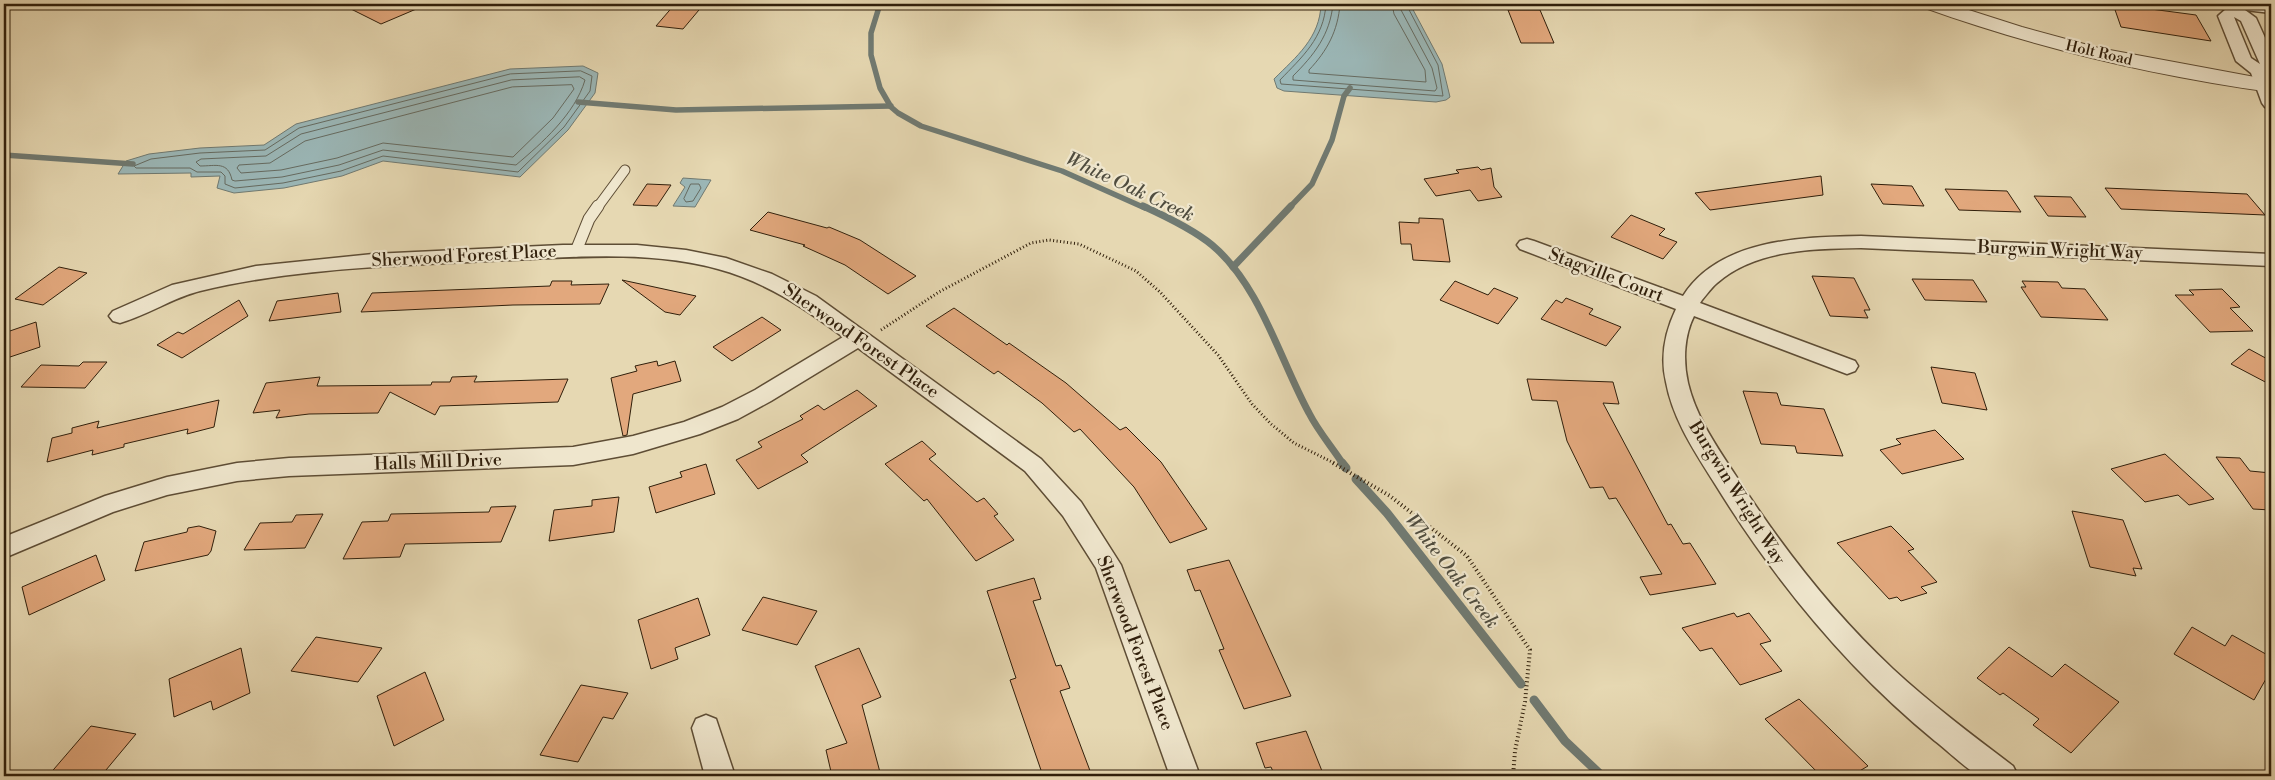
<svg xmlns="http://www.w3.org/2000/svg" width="2275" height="780" font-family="'Libre Bodoni',serif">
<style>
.water{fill:#9bb7b7;stroke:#707a72}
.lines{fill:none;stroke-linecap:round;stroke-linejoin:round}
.shore{stroke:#666b61;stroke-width:1}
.stream-far2{stroke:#707a72;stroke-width:5.5}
.stream-far1{stroke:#707a72;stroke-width:7}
.stream{stroke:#707a72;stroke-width:9}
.building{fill:#e2a87d;stroke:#301f0b}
.service-far1-casing{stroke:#5e4d35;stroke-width:11}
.service-casing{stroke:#5e4d35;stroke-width:13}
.minor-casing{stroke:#5e4d35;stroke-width:3}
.tertiary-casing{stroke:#5e4d35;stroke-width:2}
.path-far1{stroke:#301f0b;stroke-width:3;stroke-dasharray:1 2.5;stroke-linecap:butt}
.path{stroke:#301f0b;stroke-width:4;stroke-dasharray:1 3;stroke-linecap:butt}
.service-far1{stroke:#efe6cd;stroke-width:9}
.service{stroke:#efe6cd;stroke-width:11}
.minor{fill:#efe6cd;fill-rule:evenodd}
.tertiary{fill:#efe6cd;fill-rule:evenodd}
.labels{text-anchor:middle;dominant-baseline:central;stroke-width:4.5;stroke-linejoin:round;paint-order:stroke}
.far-street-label{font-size:15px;fill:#301f0b;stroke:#efe6cd}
.street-label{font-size:18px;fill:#301f0b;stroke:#efe6cd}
.water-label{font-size:19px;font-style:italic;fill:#504d3f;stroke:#efe6cd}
</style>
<rect width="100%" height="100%" fill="#e6d8b2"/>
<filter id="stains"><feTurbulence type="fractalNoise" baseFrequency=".004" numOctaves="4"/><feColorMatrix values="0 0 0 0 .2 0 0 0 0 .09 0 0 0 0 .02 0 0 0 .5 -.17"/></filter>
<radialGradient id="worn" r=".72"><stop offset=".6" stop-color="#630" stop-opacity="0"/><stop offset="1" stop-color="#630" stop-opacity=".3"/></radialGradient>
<g class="water">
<path d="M1321 4H1410L1442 64 1450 97 1446 100 1436 102 1284 91 1277 88 1274 79C1296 57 1320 38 1321 4Z"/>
<polygon points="583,66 598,73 595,93 568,130 520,177 383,161 342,176 284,188 234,193 217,188 220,176 191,177 191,173 118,174 126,161 149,154 200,148 264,145 296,124 510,69"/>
<polygon points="683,178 711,180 695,207 673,206 685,187 680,183"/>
</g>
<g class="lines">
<g class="shore">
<path d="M1326 4C1324 38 1302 57 1280 80L1281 84 1443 96 1438 65 1406 4"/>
<path d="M1333 4C1330 35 1314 55 1293 76V80L1435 91 1437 88 1432 68 1401 10 1400 4"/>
<path d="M1340 4C1338 31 1327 51 1309 70V73L1426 82 1425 70 1394 14 1392 4"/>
<polygon points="581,71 592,76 590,91 564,127 518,172 383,156 341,171 283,183 235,188 225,184 225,176 221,172 197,172 190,168 136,168 134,166 151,159 200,153 265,150 299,128 510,74"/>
<path d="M580 77 585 80C575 114 542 143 516 165L383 150 339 165 282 177 235 181 232 180C228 161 216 166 200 166L196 162 201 159 266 156 301 134 511 80Z"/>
<polygon points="572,85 574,89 553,118 513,157 383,143 337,158 281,170 241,173 237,168 239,165 270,163 305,141 512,87"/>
<polygon points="691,184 699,184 701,188 693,201 686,202 684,199"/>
</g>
<g class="stream-far2">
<polyline points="880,4 871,33 871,55 880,88 891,107 898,113 921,126 1062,171 1145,208"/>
<polyline points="578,102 676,110 891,106"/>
<polyline points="4,155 133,164"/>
<polyline points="1289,208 1312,184 1332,140 1344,96 1350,88"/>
</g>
<g class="stream-far1">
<path d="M1143 206C1165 216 1194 230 1212 245 1260 285 1280 360 1309 413 1318 431 1332 447 1343 464"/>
<polyline points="1233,267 1291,206"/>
</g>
<g class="stream">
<polyline points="1342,463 1346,468"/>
<polyline points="1356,479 1387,513 1521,684"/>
<polyline points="1534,700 1565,741 1602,776"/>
</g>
</g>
<g class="building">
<polygon points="341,4 428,4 381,24"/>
<polygon points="675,4 704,4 683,29 656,26"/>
<polygon points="2113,4 2196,15 2211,41 2121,27"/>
<polygon points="1508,10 1540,10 1554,43 1521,43"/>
<polygon points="1478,167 1481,170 1491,168 1494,187 1502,197 1478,201 1470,190 1436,196 1424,179 1459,173 1456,170"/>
<polygon points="1821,176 1823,195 1710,210 1695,193"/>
<polygon points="647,184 671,185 657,206 633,205"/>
<polygon points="1871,184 1912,186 1924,206 1883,204"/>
<polygon points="2105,188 2247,194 2265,215 2121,209"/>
<polygon points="1945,189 2007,191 2021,212 1959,210"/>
<polygon points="2034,196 2071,197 2086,217 2048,216"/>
<polygon points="768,212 827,228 829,227 860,240 916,276 888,294 845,265 803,246 805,245 750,230"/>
<polygon points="1631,215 1665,229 1659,235 1677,242 1663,259 1611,237"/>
<polygon points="1419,218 1443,219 1450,262 1413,260 1411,244 1401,244 1399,222 1419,223"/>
<polygon points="59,267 87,273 43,305 15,299"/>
<polygon points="1812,276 1854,278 1870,310 1864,310 1868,318 1830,316"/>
<polygon points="1912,279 1973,280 1987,302 1925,300"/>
<polygon points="622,280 696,296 680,315 665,312"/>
<polygon points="552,281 572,281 571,285 609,284 600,304 513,305 361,312 372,293 550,286"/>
<polygon points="1455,281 1488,295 1494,288 1518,298 1498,324 1440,300"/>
<polygon points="2022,281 2058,282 2062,288 2085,289 2108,320 2041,317 2021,287 2026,287"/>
<polygon points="2222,289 2240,307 2230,308 2253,331 2210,332 2175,295 2194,295 2189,290"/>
<polygon points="338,293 341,312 269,321 277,301"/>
<polygon points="1566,298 1593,309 1589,314 1621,327 1606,346 1541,319 1556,300 1562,303"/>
<polygon points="239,300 248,316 182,358 157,345 178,332 183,334"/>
<polygon points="954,308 1007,345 1009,343 1066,383 1120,430 1126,427 1161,462 1207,529 1170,543 1134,487 1080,429 1074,432 1042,403 998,371 994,374 926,326"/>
<polygon points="762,317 781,330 732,361 713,347"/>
<polygon points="36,322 40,347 4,359 4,333"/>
<polygon points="2249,349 2271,361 2271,385 2231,364"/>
<polygon points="657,361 658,366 675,361 681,381 633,394 627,435 623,436 611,378 637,371 635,366"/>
<polygon points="83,362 107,362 85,388 21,387 41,365 79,366"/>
<polygon points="1931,367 1975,373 1987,410 1942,403"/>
<polygon points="477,376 474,382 568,379 558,402 440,406 435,415 390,392 378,413 309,414 276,418 280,410 253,413 266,383 320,377 317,386 431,385 432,382 450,382 452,377"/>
<polygon points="1527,379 1613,382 1619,404 1603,403 1668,525 1671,524 1683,544 1690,543 1716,584 1650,595 1640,577 1662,574 1616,498 1609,499 1603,487 1590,488 1567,441 1557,401 1532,400"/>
<polygon points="857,390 877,406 801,455 808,462 758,489 736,460 762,447 758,442 803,419 800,416 818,405 824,410"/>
<polygon points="1743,391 1777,393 1781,405 1824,409 1843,456 1797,453 1795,446 1761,444"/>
<polygon points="219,400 214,427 187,434 188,429 124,444 124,447 92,455 93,450 47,462 52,438 72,433 72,428 99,421 97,428"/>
<polygon points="1935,430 1964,459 1902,474 1880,450 1901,444 1896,439"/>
<polygon points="922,441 936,454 929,459 977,502 984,498 998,514 994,516 1014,540 976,561 927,499 924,501 885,464"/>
<polygon points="2165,454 2214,499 2189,505 2178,495 2145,502 2111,469"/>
<polygon points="2216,457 2240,458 2250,471 2271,473 2271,510 2253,509"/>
<polygon points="706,464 715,494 656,513 649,487 682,477 680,472"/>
<polygon points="619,497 614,532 549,541 554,510 592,506 592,500"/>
<polygon points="516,506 501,542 405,544 400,557 343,559 362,522 388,521 391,514 489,512 491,507"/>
<polygon points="2072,511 2123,520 2142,569 2133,568 2136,576 2090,567"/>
<polygon points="323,514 305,548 244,550 260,523 292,522 296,515"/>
<polygon points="199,526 216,531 211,551 208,555 135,571 144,542 187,532 188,528"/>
<polygon points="1891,526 1914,549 1908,551 1937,582 1921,587 1927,593 1901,601 1897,597 1889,599 1837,543"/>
<polygon points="96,555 105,580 29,615 22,587"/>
<polygon points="1229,560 1291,696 1244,709 1219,650 1224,649 1200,590 1195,591 1187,570"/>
<polygon points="1034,578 1041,599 1033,601 1056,666 1061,665 1070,688 1060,691 1092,776 1043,776 1010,680 1016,678 987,591"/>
<polygon points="763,597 817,611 797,645 742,630"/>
<polygon points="698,598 710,635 675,648 678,659 651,669 638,620"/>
<polygon points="1734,613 1737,617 1749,613 1771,641 1760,644 1782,671 1740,685 1712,648 1700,651 1682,628"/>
<polygon points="2192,627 2225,646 2232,635 2271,657 2271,670 2254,700 2174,654"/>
<polygon points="316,637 382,648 358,682 291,671"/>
<polygon points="2009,647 2052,677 2065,664 2119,702 2071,753 2033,725 2039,719 2003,693 2000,695 1977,678"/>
<polygon points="241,648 250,693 213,710 211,701 174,717 169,679"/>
<polygon points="859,648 881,697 862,705 881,776 832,776 826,750 847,743 815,666"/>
<polygon points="425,672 444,720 394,746 377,696"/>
<polygon points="581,685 628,693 613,719 603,717 578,762 540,755"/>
<polygon points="1799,699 1868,766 1851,776 1821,776 1765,719"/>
<polygon points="91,726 136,734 101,776 48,776"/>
<polygon points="1306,731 1324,776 1275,776 1271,767 1265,768 1256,743"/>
</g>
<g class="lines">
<defs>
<polyline id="service-far1" points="597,208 625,170"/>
<polyline id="service" points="576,251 589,219 598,206"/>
<g id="minor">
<path d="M2224 4H2271V13L2245 10 2256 18 2271 51V72L2267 73 2271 82V108L2265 107 2262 103 2251 73 2236 61 2218 16 2226 9ZM2234 17 2241 21 2260 64 2251 58Z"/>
<path d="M1861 236 2271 254V266L1861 248C1813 249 1756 249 1717 283 1712 287 1707 294 1702 300L1700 303 1855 361 1858 366 1855 371 1847 374 1694 316C1684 336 1683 361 1688 383 1696 417 1717 447 1736 476 1781 546 1832 612 1893 669 1931 704 1972 735 2013 766L2018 776C2009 776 1987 779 1980 776 1968 771 1946 749 1935 741 1846 668 1775 581 1715 484 1695 452 1673 420 1666 382 1660 357 1665 332 1676 309L1520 249 1517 245 1520 241 1527 239 1534 241 1683 296C1719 239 1801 237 1861 236Z"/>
<path d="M563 245H637L686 250 726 258 772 274 816 296 1041 459 1081 502 1121 565 1200 776H1170L1096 568 1063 516 1025 471 858 348 771 401 738 419 700 434 633 454 573 465 289 476 237 481 167 495 113 512 4 558V537L105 496 167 477 237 463 289 458 573 447 633 436 684 422 722 407 755 390 843 337C804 308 766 282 718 269 644 249 564 258 489 261 393 266 295 268 200 291 172 298 148 315 120 323L113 321 109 316 113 311 172 285 256 266 373 254Z"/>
<polygon points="706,715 716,719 735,776 705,776 692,728 696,719"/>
</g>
<path id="tertiary" d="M1922 4H1950L2022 27 2099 48 2271 80V92C2154 76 2037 48 1925 8Z"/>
</defs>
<use href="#service-far1" class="service-far1-casing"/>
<use href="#service" class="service-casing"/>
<use href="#minor" class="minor-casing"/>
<use href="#tertiary" class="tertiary-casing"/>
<polyline class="path-far1" points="881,330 939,292 1031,243 1049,240 1079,244 1136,271 1160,292 1218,355 1252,404 1271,424 1294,443 1336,464"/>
<polyline class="path" points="1333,463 1390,496 1467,556 1530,650 1525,702 1515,751 1513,776"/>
<use href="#service-far1" class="service-far1"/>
<use href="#service" class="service"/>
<use href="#minor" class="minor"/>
<use href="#tertiary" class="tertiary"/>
</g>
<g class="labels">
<g class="far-street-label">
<text transform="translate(2099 53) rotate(13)">Holt Road</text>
</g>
<g class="street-label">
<text transform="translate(2060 250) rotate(2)">Burgwin Wright Way</text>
<text transform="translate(464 256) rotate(-3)">Sherwood Forest Place</text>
<text transform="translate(1606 275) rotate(21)">Stagville Court</text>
<text transform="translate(861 341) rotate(35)">Sherwood Forest Place</text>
<text transform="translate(438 462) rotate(-2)">Halls Mill Drive</text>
<text transform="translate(1737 493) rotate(58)">Burgwin Wright Way</text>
<text transform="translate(1135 643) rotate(69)">Sherwood Forest Place</text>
</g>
<g class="water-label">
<text transform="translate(1130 187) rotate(25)">White Oak Creek</text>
<text transform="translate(1452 571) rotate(52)">White Oak Creek</text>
</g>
</g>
<rect width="2275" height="780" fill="none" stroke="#e6d8b2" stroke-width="20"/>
<rect x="5" y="5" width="2265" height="770" fill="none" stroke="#301f0b" stroke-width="2.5"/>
<rect x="10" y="10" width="2255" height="760" fill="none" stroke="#301f0b"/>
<rect width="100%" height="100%" filter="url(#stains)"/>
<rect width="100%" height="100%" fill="url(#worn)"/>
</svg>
